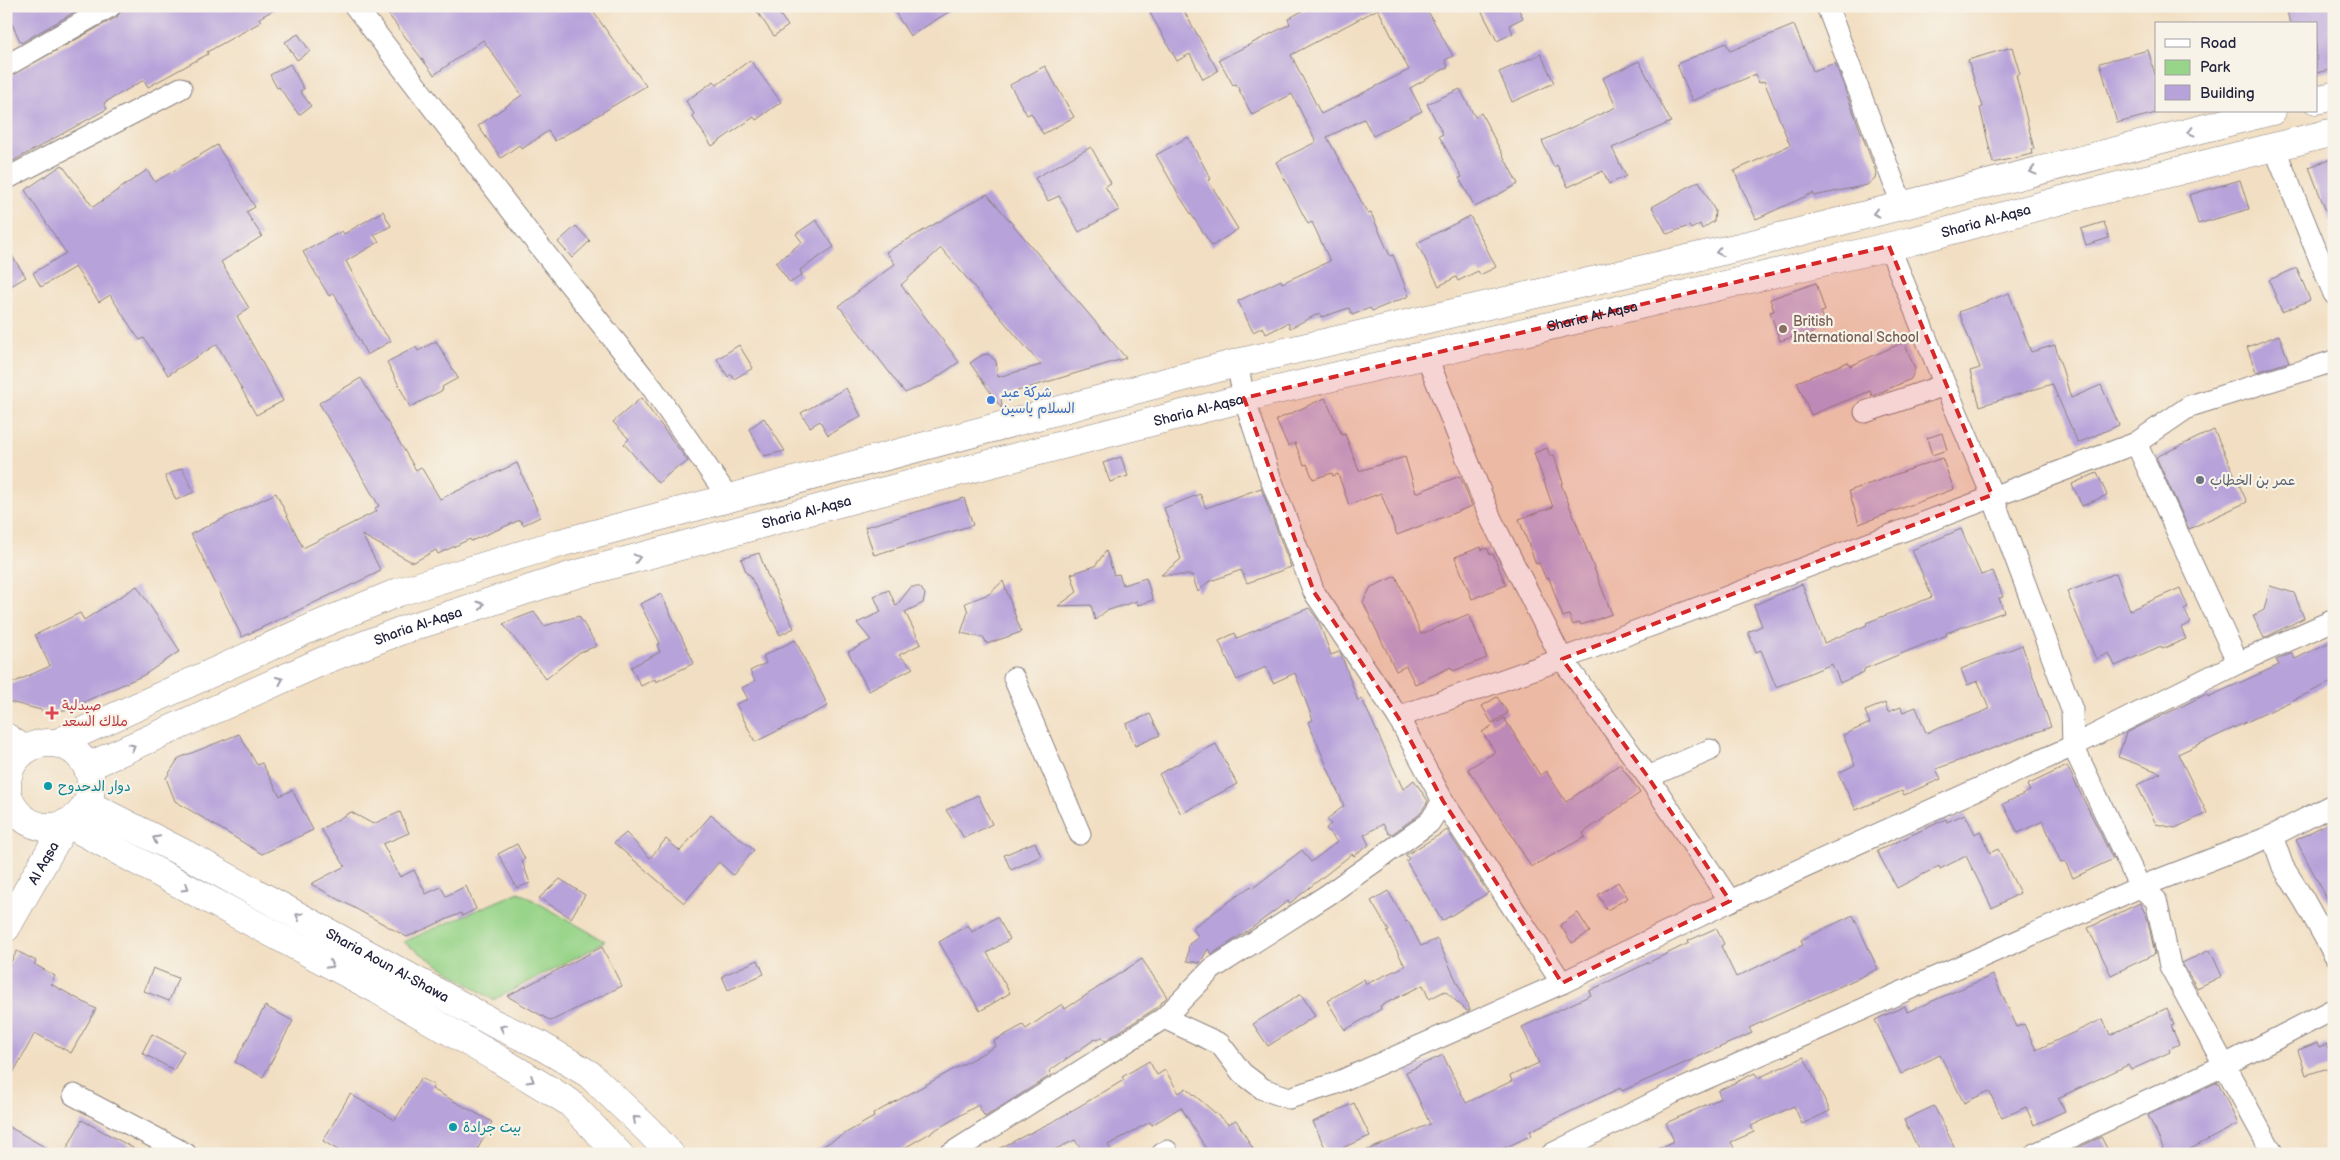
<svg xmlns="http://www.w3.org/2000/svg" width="2340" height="1160" font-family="'Balsamiq Sans','Playpen Sans Arabic',sans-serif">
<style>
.green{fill:#98d489;stroke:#5d7b62}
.building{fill:#b7a2da;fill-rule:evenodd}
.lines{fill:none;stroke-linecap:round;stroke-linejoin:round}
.minor-casing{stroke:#8a807f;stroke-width:23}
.secondary-casing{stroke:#8a807f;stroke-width:29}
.minor{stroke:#fff;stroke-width:21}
.secondary{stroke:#fff;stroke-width:28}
.oneway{stroke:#9c9ca7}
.marked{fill:#d62828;fill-opacity:0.2;stroke:#d62828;stroke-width:4;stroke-dasharray:10 6;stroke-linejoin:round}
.education-dot{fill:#8d6e63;stroke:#f7f3e8;stroke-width:2}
.shop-dot{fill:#3f7fe0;stroke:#f7f3e8;stroke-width:2}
.worship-dot{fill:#6b7280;stroke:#f7f3e8;stroke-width:2}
.health-dot{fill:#e0444e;stroke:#f7f3e8;stroke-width:2}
.culture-dot{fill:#0f9aa8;stroke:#f7f3e8;stroke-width:2}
.labels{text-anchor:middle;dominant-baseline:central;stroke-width:4.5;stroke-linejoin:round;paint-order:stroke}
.street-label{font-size:14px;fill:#22223b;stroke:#f7f3e8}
.education-label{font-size:14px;fill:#785e54;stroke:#f7f3e8;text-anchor:start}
.shop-label{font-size:14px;fill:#366cbe;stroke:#f7f3e8;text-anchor:start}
.worship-label{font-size:14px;fill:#5b616d;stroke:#f7f3e8;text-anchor:start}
.health-label{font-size:14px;fill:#be3a42;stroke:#f7f3e8;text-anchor:start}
.culture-label{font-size:14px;fill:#0d838f;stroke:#f7f3e8;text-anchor:start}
</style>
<rect width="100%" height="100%" fill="#f7f3e8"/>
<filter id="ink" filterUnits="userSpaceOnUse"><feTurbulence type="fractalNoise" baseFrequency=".02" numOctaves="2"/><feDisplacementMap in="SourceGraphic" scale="10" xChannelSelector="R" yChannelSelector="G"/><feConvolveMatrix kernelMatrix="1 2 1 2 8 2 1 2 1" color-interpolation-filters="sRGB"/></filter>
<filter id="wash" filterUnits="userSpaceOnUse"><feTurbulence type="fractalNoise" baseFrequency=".0096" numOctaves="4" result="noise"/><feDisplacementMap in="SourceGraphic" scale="20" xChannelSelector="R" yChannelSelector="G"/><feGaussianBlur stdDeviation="1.12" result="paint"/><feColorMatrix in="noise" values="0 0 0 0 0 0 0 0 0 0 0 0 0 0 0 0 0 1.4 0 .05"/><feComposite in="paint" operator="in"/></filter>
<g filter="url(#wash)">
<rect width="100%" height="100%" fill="#f2dfc3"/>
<polygon class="green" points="519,892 605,941 587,952 493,1000 403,942"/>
<g id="blocks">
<g class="building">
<polygon points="6,6 85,6 21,43 12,24 6,27"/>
<polygon points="123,6 281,6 259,18 261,22 207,52 208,54 148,87 144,80 104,103 107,109 6,165 6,78 117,17"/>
<polygon points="382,6 589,6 646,86 555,141 548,131 522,149 519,145 501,158 478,126 522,95 483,40 434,75"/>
<polygon points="753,6 774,6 788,26 774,36"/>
<polygon points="891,6 958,6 910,36"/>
<polygon points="1163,6 1181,6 1218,71 1203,79 1190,54 1177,61 1150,13"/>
<path d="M1311 6H1425L1453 56 1445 60 1448 67 1410 88 1422 111 1373 136 1364 119 1327 137 1368 214 1371 213 1390 256 1393 255 1409 296 1372 311 1370 308 1352 315 1349 308 1322 317 1320 313 1290 328 1288 323 1266 334 1263 327 1253 332 1238 301 1281 280 1282 283 1330 261 1312 222 1308 224 1276 162 1316 142 1292 94 1252 115 1236 84 1233 85 1219 60 1290 24 1288 19ZM1378 9 1409 70 1321 114 1291 55Z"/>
<polygon points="1479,6 1517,6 1523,18 1509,25 1513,33 1497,41"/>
<polygon points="2286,6 2334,6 2334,69 2316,73 2316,24 2290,24"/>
<polygon points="1794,25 1813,71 1835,63 1876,172 1875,178 1867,185 1814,196 1813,193 1756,219 1734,171 1790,145 1764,81 1759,83 1756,74 1692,101 1677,64 1726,43 1730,51"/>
<polygon points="298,34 310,51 297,60 285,42"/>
<polygon points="2012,47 2020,74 2016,75 2034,149 2031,149 2032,154 1993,163 1980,108 1983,107 1968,60"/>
<polygon points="2148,50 2156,78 2156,113 2117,123 2100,63"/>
<polygon points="1541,54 1554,83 1512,102 1499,72"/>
<polygon points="750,60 781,102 756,120 754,117 712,146 692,116 694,114 686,101 714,81 717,85"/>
<polygon points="1639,61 1671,122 1612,148 1626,176 1609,184 1603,171 1568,187 1557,165 1554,167 1542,141 1616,107 1603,78"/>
<polygon points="290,64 304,89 300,91 311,106 299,115 279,87 277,88 270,75"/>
<polygon points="1045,66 1074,117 1043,134 1031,113 1027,115 1010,85"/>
<polygon points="1460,89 1475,117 1481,113 1518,184 1475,207 1459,178 1462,177 1439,136 1443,134 1427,104"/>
<polygon points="1188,137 1211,179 1208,180 1238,229 1212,246 1180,197 1156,155"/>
<polygon points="217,145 255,207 246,212 262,236 221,262 249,308 237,316 283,401 256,415 217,344 168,375 144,338 140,340 136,335 110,295 99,302 75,267 41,287 33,273 66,253 25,190 62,165 93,207 147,170 155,182"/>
<polygon points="1091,147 1111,183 1105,186 1119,210 1079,232 1059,196 1048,201 1035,178"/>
<polygon points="2334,158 2334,226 2332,227 2309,167"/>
<polygon points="2240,180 2249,209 2198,224 2189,195"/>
<polygon points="1699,181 1715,211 1714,221 1702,229 1700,224 1691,229 1689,226 1667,234 1652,207"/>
<polygon points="987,194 1126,358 1001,396 1002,409 970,363 982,355 988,354 996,361 998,377 1041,365 941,248 901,285 959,362 930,382 905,393 839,306 895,264 886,252"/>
<polygon points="383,211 391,226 374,235 379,242 346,261 381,328 391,341 367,355 334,293 329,296 303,252 342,231 344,234"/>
<polygon points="1470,216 1496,267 1480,275 1478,271 1458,281 1456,277 1439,286 1417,243"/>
<polygon points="816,220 834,247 800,270 802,275 790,283 776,263 802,242 796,234"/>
<polygon points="2104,222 2109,238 2086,245 2081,229"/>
<polygon points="576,226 590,241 572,258 558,242"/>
<polygon points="6,247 26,277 6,289"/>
<polygon points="2297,268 2310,300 2282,312 2269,280"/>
<polygon points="1816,283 1825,311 1821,312 1824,319 1819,321 1821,327 1815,329 1806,341 1792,337 1780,341 1770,312 1774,311 1770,299"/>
<polygon points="2009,293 2031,352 2055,345 2071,398 2101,385 2119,425 2078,443 2052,384 1980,406 1970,371 1980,368 1959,312"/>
<polygon points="2279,335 2289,362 2256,372 2247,347"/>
<polygon points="436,341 458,378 442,387 443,390 410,407 387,362 416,347 418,351"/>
<polygon points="1904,342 1915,369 1911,379 1872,396 1870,391 1811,415 1797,382 1848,362 1850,366"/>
<polygon points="739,345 753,368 734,379 731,374 728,377 717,359"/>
<polygon points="361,378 416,470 421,467 440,499 517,463 540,517 523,525 520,520 471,541 470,539 438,554 436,550 414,562 410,561 362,535 381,571 242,637 191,534 276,493 303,548 377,511 375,508 379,506 319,403"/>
<polygon points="846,388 861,416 828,435 820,421 810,427 801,413"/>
<polygon points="641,398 688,461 680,467 678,466 658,483 624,444 629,439 613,422"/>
<polygon points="1325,398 1342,435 1345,434 1359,471 1405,457 1416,493 1460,476 1472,506 1397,535 1381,493 1349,505 1338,474 1333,476 1332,473 1313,479 1307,464 1304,465 1295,443 1288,446 1276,420"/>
<polygon points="764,418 785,451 764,456 749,429"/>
<polygon points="2214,430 2247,502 2189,529 2156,457"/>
<polygon points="1942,433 1947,450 1932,455 1927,438"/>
<polygon points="1547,448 1550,456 1554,455 1563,483 1561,484 1612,614 1581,625 1580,622 1573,625 1569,615 1563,617 1549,578 1546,579 1539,563 1536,564 1519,519 1553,507 1534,453"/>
<polygon points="1121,457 1128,476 1110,482 1103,463"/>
<polygon points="1942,458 1954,489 1859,524 1849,491"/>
<polygon points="182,468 194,492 176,500 165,476"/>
<polygon points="2097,473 2107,495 2082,506 2072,484"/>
<polygon points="1261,488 1291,567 1247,583 1241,570 1208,582 1198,592 1192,575 1161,575 1181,559 1164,508 1200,494 1206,508"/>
<polygon points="964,498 973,525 874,555 865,527"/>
<polygon points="1961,529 1981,575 1993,571 2003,597 1999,598 2004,612 1946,633 1947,635 1864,669 1864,672 1840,683 1832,664 1776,687 1761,650 1756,652 1748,632 1762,626 1754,605 1802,584 1824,643 1867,625 1866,623 1932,597 1912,550"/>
<polygon points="1481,547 1482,550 1487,548 1490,555 1493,554 1506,585 1472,599 1455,557"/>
<polygon points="1106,551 1114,575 1119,574 1123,585 1146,578 1153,600 1138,605 1137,601 1106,611 1095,620 1091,605 1058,606 1077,592 1071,574 1095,566"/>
<polygon points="759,553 767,574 794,628 780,635 749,574 747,574 741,559"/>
<polygon points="2116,573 2130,610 2180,588 2188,607 2184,609 2191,623 2181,628 2186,639 2162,649 2161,646 2115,666 2109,653 2096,659 2067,592"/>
<polygon points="1396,576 1421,634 1469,614 1487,658 1453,671 1451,667 1415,684 1406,666 1396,671 1363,602 1371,587"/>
<polygon points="1003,581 1021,632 987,644 984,638 961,633 968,612 965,603 989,594"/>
<polygon points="137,586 180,651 144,675 66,710 41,710 6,701 6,686 50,666 35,635 80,613 84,620"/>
<polygon points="2270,586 2294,593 2304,618 2264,638 2253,616 2264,610"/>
<polygon points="911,587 920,587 925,594 923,603 905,612 921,644 899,655 913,668 869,691 848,652 871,640 857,623 881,612 874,596 889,590 896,606"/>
<polygon points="661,594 694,663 656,682 655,679 641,686 631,667 660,652 657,645 660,643 640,604"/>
<polygon points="1309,608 1318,620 1331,655 1339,652 1341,654 1358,701 1362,699 1403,789 1414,780 1428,801 1420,814 1392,834 1389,834 1383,824 1364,835 1369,845 1354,856 1352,854 1290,903 1288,901 1249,930 1212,954 1208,949 1200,963 1187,961 1189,944 1199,937 1192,928 1251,886 1253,888 1302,850 1311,862 1337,842 1326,828 1331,824 1327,819 1344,806 1308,722 1313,720 1295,673 1273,683 1266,667 1237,680 1219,641 1235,633 1237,638"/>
<polygon points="534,612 544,626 579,616 597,646 580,652 546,679 503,624"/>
<polygon points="795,640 828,706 755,742 736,704 748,699 742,688 755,681 750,671 766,663 763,656"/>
<polygon points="2334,640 2334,681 2178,754 2207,813 2175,828 2156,824 2137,785 2161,773 2118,757 2126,733 2207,694 2208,697 2279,665 2276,660 2292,653 2295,659"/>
<polygon points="2022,645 2051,727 1936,769 1941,779 1904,795 1902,791 1856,810 1838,773 1855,765 1843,735 1870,723 1865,711 1885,703 1888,712 1901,707 1903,712 1916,707 1926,733 1980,713 1989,709 1978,681 1967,685 1961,669"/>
<polygon points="1497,697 1508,713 1492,723 1482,706"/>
<polygon points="1150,714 1160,735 1135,746 1126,724"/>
<polygon points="1504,718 1540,775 1546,771 1566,802 1620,764 1640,793 1583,833 1585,837 1531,867 1510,832 1468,769 1495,752 1482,732"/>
<polygon points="239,734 257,765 262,763 280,796 292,790 313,830 262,854 175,801 166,778 179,758"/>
<polygon points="1216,744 1237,784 1181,814 1159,774"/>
<polygon points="2067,766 2113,859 2073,878 2065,861 2061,863 2043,821 2018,833 2003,804 2030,791 2027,785"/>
<polygon points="978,795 992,824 964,838 946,810"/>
<polygon points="351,812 373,824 400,812 409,833 383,844 400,877 414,870 426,894 441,887 446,896 466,886 476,909 462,916 461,913 407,937 311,884 345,866 321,829"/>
<polygon points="1965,814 1975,834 1980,831 1990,853 1998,849 2020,893 1992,908 1966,856 1940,869 1939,866 1897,888 1877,851 1946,819 1947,822"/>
<polygon points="711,815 754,850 733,875 719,862 684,903 614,843 626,833 650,858 666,839 680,851"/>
<polygon points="2334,820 2334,912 2296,840"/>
<polygon points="1447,830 1488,893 1442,921 1406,861 1409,859 1406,855"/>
<polygon points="1035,842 1041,856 1011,870 1004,855"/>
<polygon points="517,844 525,859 522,861 530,883 517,888 498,854"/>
<polygon points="560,879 585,895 571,918 539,898"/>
<polygon points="1618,882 1628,898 1607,910 1598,895"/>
<polygon points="1388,891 1406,922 1408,921 1421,946 1437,939 1470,1010 1467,1011 1445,991 1429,999 1423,985 1380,1006 1381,1009 1345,1030 1327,1001 1364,979 1366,984 1405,966 1387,932 1389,931 1371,901"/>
<polygon points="2140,903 2147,917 2155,954 2111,975 2088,928"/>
<polygon points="1578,913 1590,932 1572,943 1560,925"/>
<polygon points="1853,915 1878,969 1749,1028 1752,1033 1622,1091 1620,1088 1530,1131 1532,1135 1492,1154 1358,1154 1430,1124 1406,1072 1443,1055 1466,1103 1512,1081 1510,1076 1539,1063 1522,1027 1591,995 1589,991 1689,943 1688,941 1716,928 1724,944 1721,946 1736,977 1803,945 1801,940"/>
<polygon points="997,917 1010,939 987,953 1010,993 980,1011 939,942 968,925 972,932"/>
<polygon points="602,947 622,986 551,1021 507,996"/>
<polygon points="2210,950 2222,976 2197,988 2182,963"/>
<polygon points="17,951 36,961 34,964 55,976 51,984 96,1009 71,1053 35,1033 6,1086 6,971"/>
<polygon points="1142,959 1167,997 1156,1008 1105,1041 1102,1037 1097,1040 1095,1039 1049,1071 1051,1075 985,1117 978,1105 894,1154 809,1154 874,1117 873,1114 996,1046 994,1041 1023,1025 1026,1029 1062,1004 1065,1009"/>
<polygon points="758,960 764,974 728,990 722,976"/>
<polygon points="153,968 178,978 169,1001 144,991"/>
<polygon points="1993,975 2017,1027 2024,1024 2036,1050 2103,1019 2110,1035 2167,1008 2174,1025 2171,1026 2179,1044 2169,1049 2170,1052 2131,1070 2128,1065 2058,1098 2065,1111 2034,1125 2026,1107 2002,1118 1989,1091 1964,1103 1940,1055 1901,1074 1875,1020 1905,1006 1907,1012"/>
<polygon points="1301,994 1315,1016 1268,1046 1253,1024"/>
<polygon points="265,1006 293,1021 263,1077 235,1062"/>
<polygon points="152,1034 184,1051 174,1070 142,1053"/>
<polygon points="2317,1043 2319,1047 2327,1044 2334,1066 2306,1075 2298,1050"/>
<polygon points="1804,1057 1830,1111 1802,1124 1794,1106 1751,1126 1754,1132 1731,1142 1737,1154 1648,1154 1674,1141 1666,1123 1721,1098 1718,1091 1755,1073 1758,1078"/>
<polygon points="1149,1061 1157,1075 1165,1070 1179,1093 1186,1088 1228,1124 1236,1120 1256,1154 1209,1154 1181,1107 1152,1125 1150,1122 1108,1145 1114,1154 1084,1154 1075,1140 1045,1154 988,1154 1056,1120 1124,1080 1122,1077"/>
<polygon points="421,1078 434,1085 432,1089 492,1122 475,1154 344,1154 323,1141 350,1094 395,1120"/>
<polygon points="2218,1082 2238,1124 2181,1154 2166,1154 2148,1115"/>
<polygon points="1354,1103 1370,1136 1328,1154 1313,1122"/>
<polygon points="1934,1106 1958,1154 1921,1154 1904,1120"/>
<polygon points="82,1120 144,1154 64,1154"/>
<polygon points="6,1125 57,1154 6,1154"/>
<polygon points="2101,1137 2110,1154 2065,1154"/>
</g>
</g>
</g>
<g filter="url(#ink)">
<use href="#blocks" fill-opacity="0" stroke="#8a807f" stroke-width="1"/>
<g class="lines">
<defs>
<g id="minor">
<polyline points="355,6 528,232 653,389 728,497"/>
<polyline points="1827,6 1903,207"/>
<polyline points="6,66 111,6"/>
<polyline points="2274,147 2334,294"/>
<polyline points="6,179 181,88"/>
<polyline points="1426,355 1491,519 1562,659 1648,777 1730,901"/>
<polyline points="1237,363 1244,398 1269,474 1314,592 1398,717 1443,801 1562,983"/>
<polyline points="1865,412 1945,385"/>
<polyline points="2238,663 2334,620"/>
<polyline points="1014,678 1080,834"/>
<polyline points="1398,717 1562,659 2136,443 2190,406 2334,361"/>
<polyline points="1648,777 1710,750"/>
<polyline points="2272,836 2283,867 2304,900 2334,954"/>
<polyline points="1164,1018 1220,1044 1242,1073 1263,1089 1289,1098 1334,1084 1562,983 1730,901 2073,746 2238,663 2136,443"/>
<polyline points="74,1095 186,1154"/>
<polyline points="950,1154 1164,1018 1212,969 1329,894 1429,823 1443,801"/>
<polyline points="1162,1154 1167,1151"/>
<polyline points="1552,1154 1673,1093 2140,887 2073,746 2072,710 1992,495 1945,385 1889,246"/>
<polyline points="2035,1154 2223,1066 2334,1009"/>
<polyline points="2273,1154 2170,966 2156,900 2140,887 2272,836 2334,804"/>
</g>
<g id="secondary">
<polyline points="2316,100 2334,96"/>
<polyline points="6,737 25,750"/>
<circle cx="49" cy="785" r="42"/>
<polyline points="57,743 311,628 399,592 560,543 1237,363 1748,245 2272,111"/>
<path id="s1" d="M87 767 325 660 400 631 570 576 865 496 1256 395 1912 241 2062 200 2334 132"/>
<path id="s2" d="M87 804 189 856 495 1024 538 1044 589 1074 648 1130 670 1154"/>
<path id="s3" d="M6 928 66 823 378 990 498 1059 569 1102 619 1154"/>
</g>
</defs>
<use href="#minor" class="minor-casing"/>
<use href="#secondary" class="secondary-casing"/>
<use href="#minor" class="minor"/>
<use href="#secondary" class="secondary"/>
</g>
<defs><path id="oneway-chevron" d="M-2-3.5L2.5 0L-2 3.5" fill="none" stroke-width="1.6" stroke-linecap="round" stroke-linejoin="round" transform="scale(1.25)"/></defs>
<g class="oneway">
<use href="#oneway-chevron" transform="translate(2191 132) rotate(166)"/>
<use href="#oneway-chevron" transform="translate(2033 171) rotate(165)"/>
<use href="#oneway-chevron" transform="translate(1876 213) rotate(166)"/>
<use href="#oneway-chevron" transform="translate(1719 252) rotate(167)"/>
<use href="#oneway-chevron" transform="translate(637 558) rotate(-15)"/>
<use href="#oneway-chevron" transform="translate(481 605) rotate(-18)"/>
<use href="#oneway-chevron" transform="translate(280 680) rotate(-24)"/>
<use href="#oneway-chevron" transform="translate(132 747) rotate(-25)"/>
<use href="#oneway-chevron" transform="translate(156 839) rotate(-153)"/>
<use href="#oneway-chevron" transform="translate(186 888) rotate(31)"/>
<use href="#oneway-chevron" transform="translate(299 916) rotate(-151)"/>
<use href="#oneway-chevron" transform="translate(330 965) rotate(28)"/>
<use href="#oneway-chevron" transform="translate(503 1028) rotate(-155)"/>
<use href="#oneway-chevron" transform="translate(531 1080) rotate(31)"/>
<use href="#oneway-chevron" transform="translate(636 1119) rotate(-138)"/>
</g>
</g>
<path class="marked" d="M1889 246 1992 495 1562 659 1648 777 1730 901 1562 983 1443 801 1398 717 1314 592 1244 398Z"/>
<circle class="education-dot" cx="1783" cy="329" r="5"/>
<circle class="shop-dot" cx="991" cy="400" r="5"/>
<circle class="worship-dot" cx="2200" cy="480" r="5"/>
<path class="health-dot" d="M49.5 705.5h5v5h5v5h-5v5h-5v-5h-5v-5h5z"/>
<g class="culture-dot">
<circle cx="48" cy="786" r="5"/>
<circle cx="453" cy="1127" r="5"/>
</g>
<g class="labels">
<g class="street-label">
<text stroke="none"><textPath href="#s1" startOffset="1980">Sharia Al-Aqsa</textPath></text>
<text stroke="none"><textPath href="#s1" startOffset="1575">Sharia Al-Aqsa</textPath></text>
<text stroke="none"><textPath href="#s1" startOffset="1170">Sharia Al-Aqsa</textPath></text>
<text stroke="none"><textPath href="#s1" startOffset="765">Sharia Al-Aqsa</textPath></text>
<text stroke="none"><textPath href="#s1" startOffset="360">Sharia Al-Aqsa</textPath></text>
<text stroke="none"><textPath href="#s3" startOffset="75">Al Aqsa</textPath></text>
<text stroke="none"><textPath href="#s2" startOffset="341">Sharia Aoun Al-Shawa</textPath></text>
</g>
<g class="education-label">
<text x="1793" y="321">British<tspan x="1793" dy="16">International School</tspan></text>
</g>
<g class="shop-label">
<text x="1001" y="392">شركة عبد<tspan x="1001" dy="16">السلام ياسين</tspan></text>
</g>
<g class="worship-label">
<text x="2210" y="480">عمر بن الخطاب</text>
</g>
<g class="health-label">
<text x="62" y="705">صيدلية<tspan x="62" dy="16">ملاك السعد</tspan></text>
</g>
<g class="culture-label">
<text x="58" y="786">دوار الدحدوح</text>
<text x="463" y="1127">بيت جرادة</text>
</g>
</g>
<rect width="2340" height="1160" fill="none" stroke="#f7f3e8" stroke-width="25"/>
<rect x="2155" y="22" width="162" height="90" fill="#f7f3e8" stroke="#a29fa3"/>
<rect x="2165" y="39" width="25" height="8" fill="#ffffff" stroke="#a29fa3"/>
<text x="2200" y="48" font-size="15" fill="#22223b">Road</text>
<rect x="2165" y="60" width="25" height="15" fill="#98d489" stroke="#a29fa3"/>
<text x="2200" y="72" font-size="15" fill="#22223b">Park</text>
<rect x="2165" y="85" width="25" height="15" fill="#b7a2da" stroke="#a29fa3"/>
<text x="2200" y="98" font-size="15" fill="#22223b">Building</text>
</svg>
